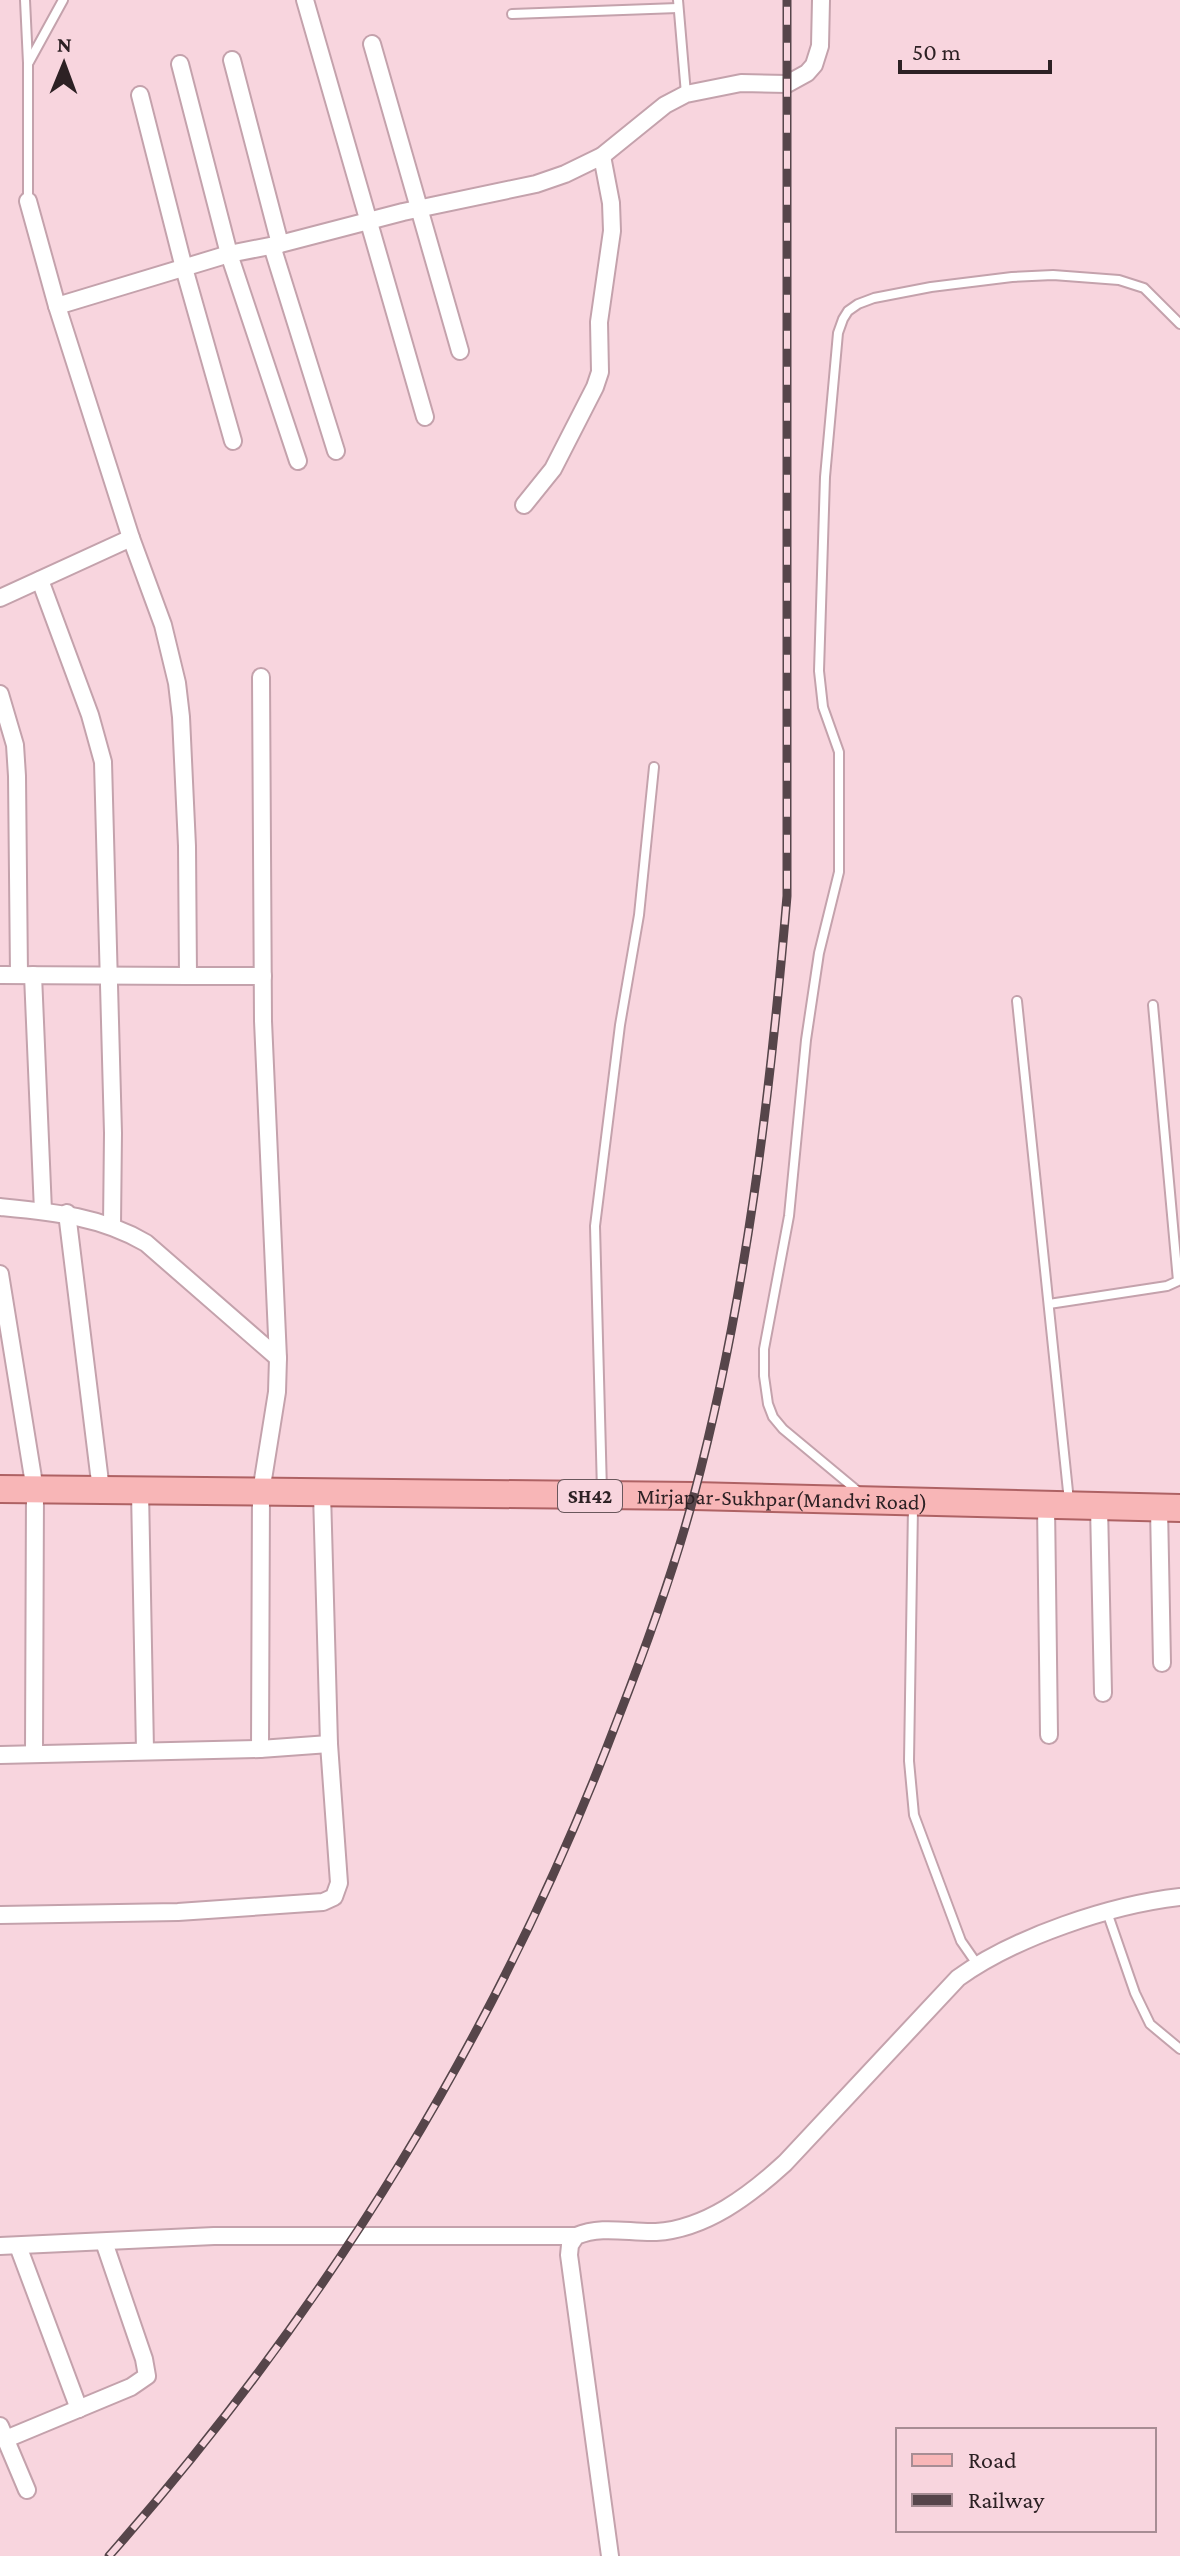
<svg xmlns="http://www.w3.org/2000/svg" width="1180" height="2556" font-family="'Crimson Pro',serif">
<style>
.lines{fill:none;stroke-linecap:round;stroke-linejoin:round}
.lane-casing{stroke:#c4a2ac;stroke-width:12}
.street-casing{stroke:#c4a2ac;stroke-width:20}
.primary-casing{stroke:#ae6264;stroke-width:30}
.lane{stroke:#fff;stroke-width:8}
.street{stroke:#fff;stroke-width:16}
.primary{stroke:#f8b6b7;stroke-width:26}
.rail-casing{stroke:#56454a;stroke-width:9}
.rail{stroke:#f8d5de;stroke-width:6;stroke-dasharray:18;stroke-linecap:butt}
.labels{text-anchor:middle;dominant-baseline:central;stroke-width:6;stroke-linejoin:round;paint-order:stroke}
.shield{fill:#f8d5de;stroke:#6a575c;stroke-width:2}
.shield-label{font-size:20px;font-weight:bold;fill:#2d2124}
.street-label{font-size:22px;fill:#2d2124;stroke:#f8d5de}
</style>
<rect width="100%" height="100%" fill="#f8d5de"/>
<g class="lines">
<defs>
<g id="lane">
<polyline points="25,0 28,63 28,201"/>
<polyline points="678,0 686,94"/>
<polyline points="512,14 678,8"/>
<polyline points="29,62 63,0"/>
<polyline points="1017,1001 1069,1501"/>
<polyline points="1049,1304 1167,1286 1178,1281 1153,1005"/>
<polyline points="602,1491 595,1226 620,1025 639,915 654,767"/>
<polyline points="860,1493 783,1429 773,1417 768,1404 764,1376 764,1349 789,1216 806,1040 819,953 839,872 839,752 823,707 819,671 825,477 838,333 843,319 848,311 858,304 874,298 931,287 1012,277 1053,275 1119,280 1144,288 1180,324"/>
<polyline points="913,1507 909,1761 914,1815 961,1941 977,1964"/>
<polyline points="1107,1912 1135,1993 1150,2024 1180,2049"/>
</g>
<g id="street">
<polyline points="305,0 425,417"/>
<polyline points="372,44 460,351"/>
<polyline points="232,60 280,244"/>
<polyline points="180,64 229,254 298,461"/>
<polyline points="140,95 184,268 233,441"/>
<polyline points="28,201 57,306"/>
<polyline points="272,246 336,451"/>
<polyline points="524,505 553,469 595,387 600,372 599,322 612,231 611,203 602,156"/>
<polyline points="40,580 90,715 103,762 113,1133 112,1225"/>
<polyline points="0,598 131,538"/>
<polyline points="0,694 15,745 17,776 19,975"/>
<polyline points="0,975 188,976 187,846 181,717 177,683 163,625 131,538 57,306 229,254 280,244 403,212 536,184 565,174 602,156 665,105 686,94 741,83 787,84 807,73 814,65 820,46 821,0"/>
<polyline points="33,975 43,1211"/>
<polyline points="188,976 263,976"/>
<path d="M0 1207C52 1212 100 1216 146 1243L278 1358"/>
<polyline points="67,1213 101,1490"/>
<polyline points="0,1274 35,1490 34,1753"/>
<polyline points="140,1491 145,1750"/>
<polyline points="1046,1505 1049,1735"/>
<polyline points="1099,1506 1103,1693"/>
<polyline points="1159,1508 1162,1663"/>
<polyline points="260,1749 261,1492 277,1392 278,1358 263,1021 261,677"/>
<polyline points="0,1755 260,1749 329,1744"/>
<polyline points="0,1915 178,1912 323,1902 334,1897 339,1883 329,1744 322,1493"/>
<polyline points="0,2246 214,2236 576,2236"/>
<polyline points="18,2246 79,2409"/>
<polyline points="0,2426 27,2490"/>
<polyline points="6,2439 131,2387 147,2376 144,2359 104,2242"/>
<path d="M610 2556 569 2255 570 2245 576 2236C602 2225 629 2233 656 2232 706 2229 750 2195 785 2163L958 1978C1015 1937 1110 1905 1180 1897"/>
</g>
<g id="primary">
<path id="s1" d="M0 1489 694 1496 1180 1508"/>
</g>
</defs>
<use href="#lane" class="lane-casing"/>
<use href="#street" class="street-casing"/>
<use href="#primary" class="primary-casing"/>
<use href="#lane" class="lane"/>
<use href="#street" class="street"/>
<use href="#primary" class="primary"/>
<defs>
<path id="rail" d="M109 2556C330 2305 498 2034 617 1721 646 1647 674 1571 694 1495 746 1299 770 1097 787 896V0"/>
</defs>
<use href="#rail" class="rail-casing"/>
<use href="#rail" class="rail"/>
</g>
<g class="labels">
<rect class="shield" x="558" y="1480" width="64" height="32" rx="6"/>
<g class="shield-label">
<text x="590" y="1496">SH42</text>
</g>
<g class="street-label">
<text stroke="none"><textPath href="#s1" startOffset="782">Mirjapar-Sukhpar(Mandvi Road)</textPath></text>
</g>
</g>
<rect x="896" y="2428" width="260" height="104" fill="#f8d5de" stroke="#a78d94" stroke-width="2"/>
<rect x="912" y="2454" width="40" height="12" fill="#f8b6b7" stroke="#a78d94" stroke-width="2"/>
<text x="968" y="2468" font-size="24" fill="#2d2124">Road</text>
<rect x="912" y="2494" width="40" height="12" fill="#56454a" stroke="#a78d94" stroke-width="2"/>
<text x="968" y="2508" font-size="24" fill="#2d2124">Railway</text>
<g transform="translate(64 64) rotate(1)" stroke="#f8d5de" stroke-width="6" paint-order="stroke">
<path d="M0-6L14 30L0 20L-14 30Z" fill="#2d2124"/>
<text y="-12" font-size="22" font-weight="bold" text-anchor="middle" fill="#2d2124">N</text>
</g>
<path d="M900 60v12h150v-12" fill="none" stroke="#2d2124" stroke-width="4"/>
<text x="912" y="60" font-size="24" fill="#2d2124" stroke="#f8d5de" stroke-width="6" paint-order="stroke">50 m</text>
</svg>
